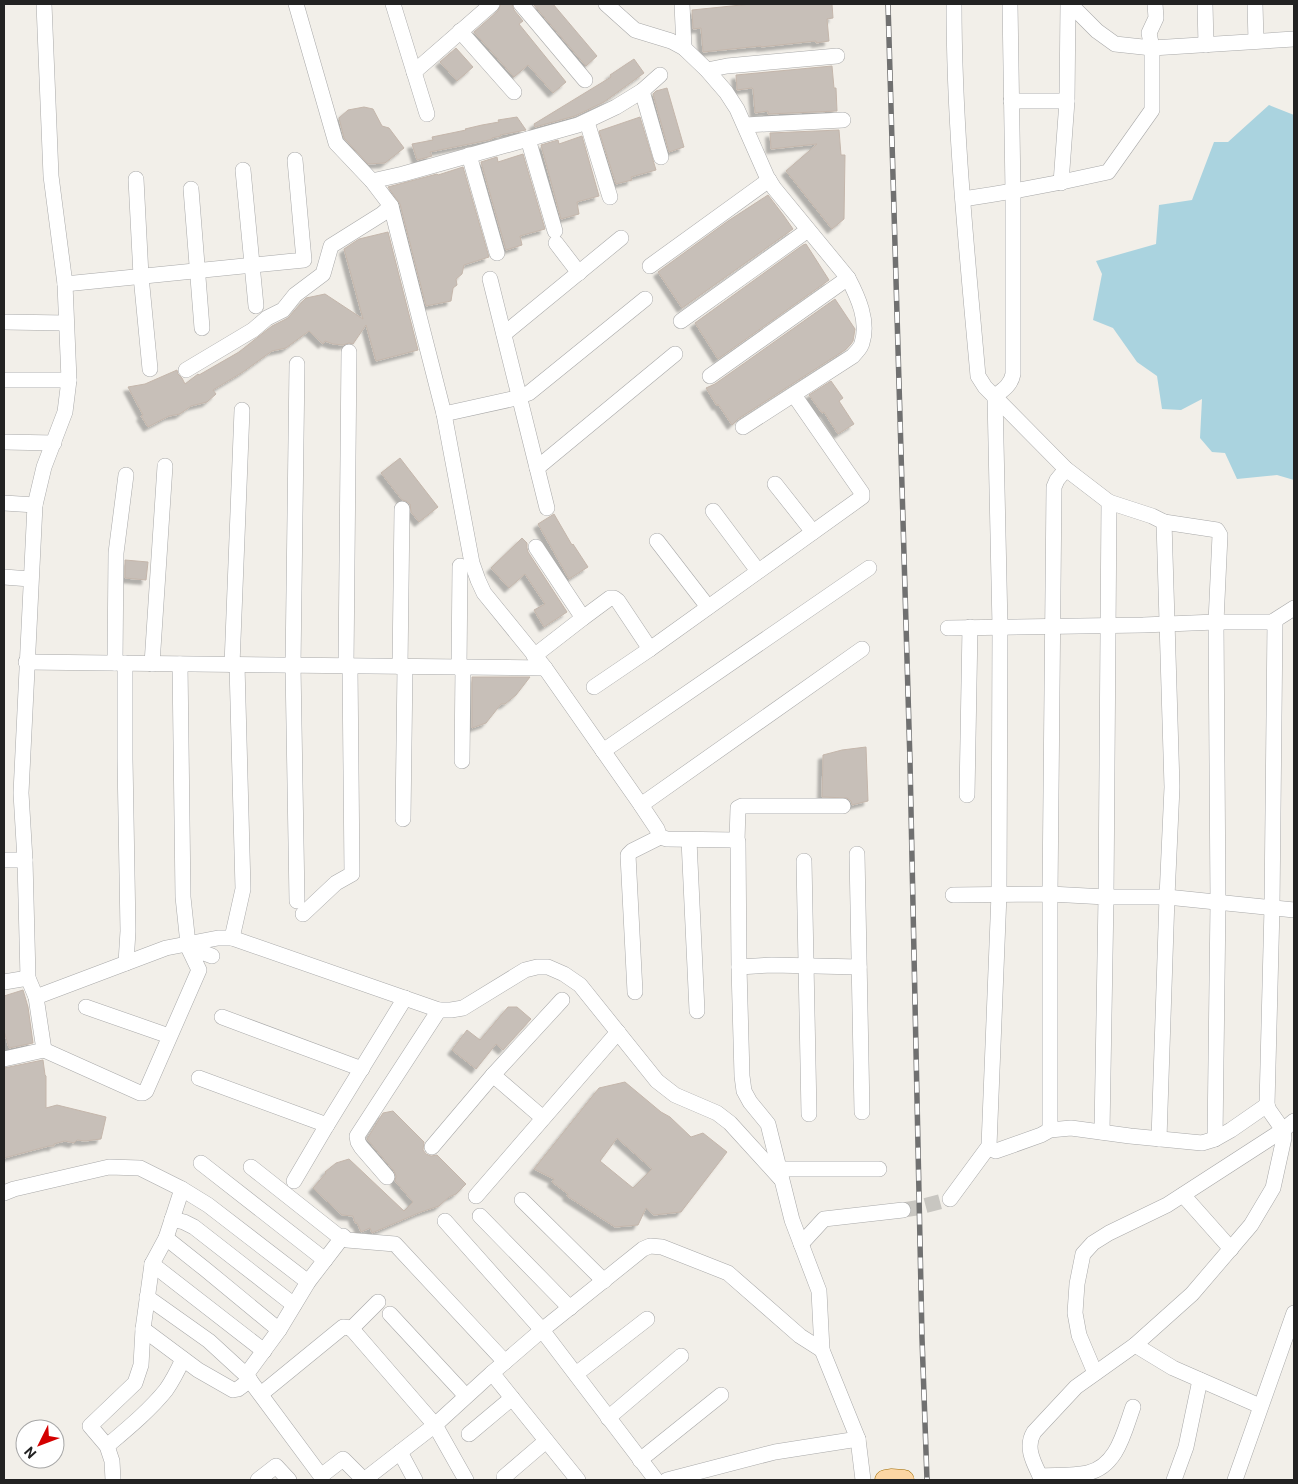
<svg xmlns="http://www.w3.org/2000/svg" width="1298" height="1484" font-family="Roboto,sans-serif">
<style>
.water{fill:#aad3df}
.building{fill:#c7bfb8;stroke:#c4b6ab;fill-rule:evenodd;filter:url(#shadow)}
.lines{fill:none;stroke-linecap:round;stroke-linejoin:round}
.minor-tunnel{stroke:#c8c6c1;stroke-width:15;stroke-dasharray:15 8;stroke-linecap:butt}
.minor-casing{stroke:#a9a9a9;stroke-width:16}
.major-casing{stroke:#a06b00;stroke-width:21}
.minor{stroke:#fff;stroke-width:15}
.major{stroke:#fcd6a4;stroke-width:20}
.rail-casing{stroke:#707070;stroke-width:5.5}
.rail{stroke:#fff;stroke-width:4;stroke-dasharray:11;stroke-linecap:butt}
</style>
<defs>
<filter id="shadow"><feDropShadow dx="-4.5" dy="4.5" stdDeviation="1" flood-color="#0004"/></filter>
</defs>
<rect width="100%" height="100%" fill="#f2efe9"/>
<polygon class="water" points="1269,105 1294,115 1294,480 1277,475 1237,479 1225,453 1212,452 1200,438 1202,399 1181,410 1162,409 1157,376 1137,362 1113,328 1093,320 1102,274 1096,261 1156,244 1159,205 1192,200 1214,142 1228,142"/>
<g class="building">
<polygon points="501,4 512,4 514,10 523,21 519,24 566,82 553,93 528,65 514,77 474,32 498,11"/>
<polygon points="533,4 553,4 597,56 586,66"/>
<polygon points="751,4 832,4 833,18 827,19 829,41 816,43 816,41 761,47 761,46 703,52 701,28 693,29 692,10"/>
<polygon points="456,48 473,67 457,81 440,62"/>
<polygon points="634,59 644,73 604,102 575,116 535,127 534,124 611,77 610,75"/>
<polygon points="832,66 834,88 836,88 837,111 768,114 768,111 755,113 753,89 752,88 737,90 736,75"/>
<polygon points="667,88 684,147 669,152 653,94 656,91"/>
<polygon points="364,107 373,109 382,126 389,128 404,148 385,163 368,164 344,138 339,118 348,110"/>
<polygon points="517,117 526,130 500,135 501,136 492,138 492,139 489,140 430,152 432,156 417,160 412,144 433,140 432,137 466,130 465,129 482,125 499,122 498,120"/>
<polygon points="640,117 656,170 631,177 632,180 616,184 599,131"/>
<polygon points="839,130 841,155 845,155 844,219 832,229 786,171 817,144 771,149 770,133"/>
<polygon points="582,136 599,196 577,202 579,214 561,219 541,145 558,140 559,144"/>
<polygon points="523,154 545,229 520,236 522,245 506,250 481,162 497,157 498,162"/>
<polygon points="463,167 489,257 464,265 462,274 456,279 457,285 453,288 451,301 426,306 400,204 388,187 437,174 438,175"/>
<polygon points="768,195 784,216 793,229 682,308 658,272 728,221"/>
<polygon points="388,232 418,350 376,361 366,325 353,344 349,343 343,345 333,344 325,341 323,344 309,331 286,348 272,351 243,372 213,390 216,394 207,402 191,406 180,414 169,416 148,427 141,416 143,415 128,387 145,384 177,370 178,374 182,378 185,384 198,374 199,375 239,352 272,326 288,318 302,302 306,298 325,294 363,319 344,249 359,239"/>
<polygon points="806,244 829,280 718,359 695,323 803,245"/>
<polygon points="835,299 855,329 853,341 851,344 845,350 738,419 732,425 718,404 717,406 706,388 715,384"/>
<polygon points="831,381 843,398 839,401 854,424 838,434 824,412 822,413 809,395"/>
<polygon points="400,458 438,507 419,522 411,512 410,504 406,501 402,500 381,473"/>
<polygon points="554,514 572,545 573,544 588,567 569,579 538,524"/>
<polygon points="522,538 527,543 527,548 528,552 567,612 544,627 534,610 545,604 525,574 509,588 491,568"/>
<polygon points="125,560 148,562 146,580 125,578"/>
<polygon points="472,677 530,677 516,695 505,704 501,704 486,723 472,728"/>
<polygon points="866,747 868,801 852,805 851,801 847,798 822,797 823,755 842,750"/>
<polygon points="23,990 28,1007 33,1043 9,1048 4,1031 4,996"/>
<polygon points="508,1007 517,1007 531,1019 503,1050 496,1044 476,1069 452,1050 467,1030 480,1040"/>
<polygon points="43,1060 45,1075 46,1076 46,1108 57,1105 106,1117 101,1139 85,1141 77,1140 74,1143 65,1141 54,1144 54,1146 49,1146 4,1158 4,1068"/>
<path d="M625 1082 661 1112 670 1117 691 1137 703 1133 727 1152 681 1212 654 1215 646 1208 638 1225 615 1227 567 1196 568 1194 552 1182 554 1179 534 1169 599 1088ZM617 1138 652 1169 633 1188 600 1161Z"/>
<polygon points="393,1111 424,1142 423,1150 426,1154 431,1156 437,1155 466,1184 456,1194 449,1197 439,1206 421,1212 372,1233 370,1228 361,1232 357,1223 355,1223 353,1216 342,1215 313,1188 326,1173 325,1172 336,1163 349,1159 404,1211 413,1202 395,1181 396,1176 394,1171 367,1139 383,1113"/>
</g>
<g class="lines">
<polyline class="minor-tunnel" points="903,1210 916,1208 950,1199"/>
<defs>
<g id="minor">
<polyline points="296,4 336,143 372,181 391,206 444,414 472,563 478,580 484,593 545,668 571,705 641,805 657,829 660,837 667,839 735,840 738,842 739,967 742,1076 744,1091 750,1102 768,1124 792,1220 819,1291 822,1350 858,1439 775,1452 667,1480"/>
<polyline points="393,4 427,114"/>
<polyline points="521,4 585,80"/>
<path d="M606 4 635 30 671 41 684 48 707 70 726 92 737 109 767 177 774 188 848 278C858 297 869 321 862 343 861 348 856 352 853 356L743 427"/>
<polyline points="682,4 684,48"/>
<path d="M954 4C954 128 967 252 978 376L985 387 1066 469 1109 502 1106 897H1167L1294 910"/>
<polyline points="1070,4 1097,31 1115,44 1152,48 1294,39"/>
<polyline points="1205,4 1206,45"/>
<polyline points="1255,4 1256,41"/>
<polyline points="460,31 514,92"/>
<polyline points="707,70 727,66 837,56"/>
<polyline points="414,72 492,4"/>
<polyline points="642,91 661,157"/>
<polyline points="1011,101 1067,101"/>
<polyline points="587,122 610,197"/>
<polyline points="745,125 843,120"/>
<polyline points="528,139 555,231"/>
<polyline points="469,155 497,253"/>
<polyline points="243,170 256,306"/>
<polyline points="136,179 141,276 150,369"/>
<polyline points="372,181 403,174 578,125 616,107 642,91 660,75"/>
<polyline points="1061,183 1067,101 1068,4"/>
<polyline points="191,189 202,328"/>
<path d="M963 199C1012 192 1060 183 1108 172L1152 110V48L1149 33 1156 18 1155 4"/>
<polyline points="556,243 579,273"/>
<polyline points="650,266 769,180"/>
<polyline points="490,279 547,508"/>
<polyline points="65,284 304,260 295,160"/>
<polyline points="681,321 808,230"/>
<polyline points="4,322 66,323"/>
<polyline points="504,334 621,238"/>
<polyline points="297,364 293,666 297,901"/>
<polyline points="186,370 253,330 267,318 283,310 295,295 323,274 331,246 382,214 391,206"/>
<polyline points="710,376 848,278"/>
<polyline points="4,380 69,380"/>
<polyline points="444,414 512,399 529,393 645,299"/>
<polyline points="4,442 54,443"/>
<polyline points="537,468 675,354"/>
<polyline points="775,484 813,532"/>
<polyline points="1109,502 1152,516 1164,522 1172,787 1167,897 1159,1139"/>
<polyline points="4,503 35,505"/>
<polyline points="713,511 758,571"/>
<polyline points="1164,522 1217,530 1220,535 1216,622 1218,903 1215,1139"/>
<polyline points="657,541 708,607"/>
<polyline points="4,577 30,579"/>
<polyline points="583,618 610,598 614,598 618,601 650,649"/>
<polyline points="948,628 1143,625 1216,622 1272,622 1294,608"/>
<polyline points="534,656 583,618 536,547"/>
<polyline points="26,662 545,668"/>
<polyline points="115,663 116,553 126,475"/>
<polyline points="125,663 125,759 128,931 126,963"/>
<polyline points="152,664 165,466"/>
<polyline points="180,664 183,897 188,944"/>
<polyline points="232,665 242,410"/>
<polyline points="346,666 349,352"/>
<polyline points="400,667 402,509"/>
<polyline points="459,668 460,566"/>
<polyline points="594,687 650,649 862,497 862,493 794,395"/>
<polyline points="603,751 869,568"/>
<polyline points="462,761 463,668"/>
<polyline points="967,795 970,627"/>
<polyline points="641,805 862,649"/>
<polyline points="403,819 405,667"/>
<polyline points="689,840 697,1011"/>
<polyline points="737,841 738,808 742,806 843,806"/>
<polyline points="857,854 862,1112"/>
<polyline points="4,860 25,860"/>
<polyline points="804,861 809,1114"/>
<polyline points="953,895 1050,894 1106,897 1102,1132"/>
<polyline points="303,914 336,883 352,874 350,667"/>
<polyline points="232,938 243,889 237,665"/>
<polyline points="739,967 772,965 859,967"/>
<polyline points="4,982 28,978"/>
<polyline points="635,992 628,855 632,851 660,837"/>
<polyline points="36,997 166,948 218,938 232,938 439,1010 451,1010 463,1008 525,970 537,967 548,967 564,974 580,985 657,1081 675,1095 717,1113 730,1123 780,1178"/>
<polyline points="86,1007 169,1036"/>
<polyline points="222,1017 362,1069"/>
<polyline points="44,1050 140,1093 143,1093 146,1091 199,970 188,947 212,956"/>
<polyline points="4,1059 44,1050 36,997 28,978 25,860 21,793 35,505 44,467 65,412 69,380 65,284 51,176 44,4"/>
<polyline points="493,1075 543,1118"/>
<polyline points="199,1078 327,1125 405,998"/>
<polyline points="1267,1105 1272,907 1275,621"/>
<polyline points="1050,1130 1050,894 1054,487 1057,480 1066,469"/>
<polyline points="989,1146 991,1149 996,1151 1041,1135 1050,1130 1071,1128 1130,1136 1202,1143 1215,1139 1231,1130 1267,1105 1269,1110 1283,1130 1167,1205 1109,1233 1093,1243 1083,1254 1077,1284 1075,1313 1079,1335 1095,1373"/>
<polyline points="432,1147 493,1075 562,1000"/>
<polyline points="201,1163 325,1260"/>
<polyline points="779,1169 879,1169"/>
<polyline points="387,1177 361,1147 358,1142 357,1136 439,1010"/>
<polyline points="294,1181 327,1125"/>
<polyline points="4,1193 14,1189 109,1167 140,1168 182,1189 208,1205 308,1282"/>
<polyline points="1183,1195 1231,1249"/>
<polyline points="476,1196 618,1032"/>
<path d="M950 1199 989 1146 999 894 1000 627 995 396C1003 390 1011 385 1013 374V192L1010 4"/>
<polyline points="522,1200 604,1281"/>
<polyline points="480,1216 570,1308"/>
<polyline points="172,1219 184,1222 194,1227 294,1305"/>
<polyline points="445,1221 542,1330 656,1480"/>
<polyline points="343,1236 347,1240 395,1244 505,1362"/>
<polyline points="166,1238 205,1269 279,1330"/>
<polyline points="801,1244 824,1219 903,1210"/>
<polyline points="152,1264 264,1351"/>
<polyline points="147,1297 209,1341 246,1375 279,1330 308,1282 338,1243 339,1239 337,1235 251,1167"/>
<polyline points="390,1314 466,1396"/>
<polyline points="143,1329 198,1370 233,1390 238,1389 250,1380"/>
<polyline points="351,1329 378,1302"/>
<polyline points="1135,1345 1173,1368 1260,1406"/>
<polyline points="576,1374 647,1319"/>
<polyline points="246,1375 321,1476 343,1459 364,1480"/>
<polyline points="261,1394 343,1327 351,1328 435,1425 466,1480"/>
<polyline points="608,1418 681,1356"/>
<polyline points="469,1434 512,1398"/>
<polyline points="858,1439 863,1480"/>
<path d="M107 1446C127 1429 149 1411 166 1390 173 1380 178 1370 183 1359"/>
<polyline points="400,1452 415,1480"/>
<polyline points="640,1460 721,1395"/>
<path d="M1040 1476C1055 1475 1072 1476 1087 1473 1117 1467 1124 1432 1133 1407"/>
<polyline points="504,1477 546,1441"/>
<polyline points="113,1480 112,1461 107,1446 90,1426 135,1383 141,1365 143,1329 152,1264 166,1238 182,1189"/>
<polyline points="258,1480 276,1466 289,1480"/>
<polyline points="364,1480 435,1425 492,1373"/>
<polyline points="578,1480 492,1373 542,1330 643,1249 650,1246 662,1247 728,1273 800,1336 822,1350"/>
<path d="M1042 1480C1035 1465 1024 1448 1034 1432L1076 1387 1135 1345 1192 1294 1251 1225 1273 1188 1284 1138 1283 1130 1294 1121"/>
<polyline points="1174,1480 1186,1447 1200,1380"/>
<polyline points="1235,1480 1294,1313"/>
</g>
<polyline id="major" points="885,1480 891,1479 904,1480"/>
</defs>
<use href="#minor" class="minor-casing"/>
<use href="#major" class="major-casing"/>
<use href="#minor" class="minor"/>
<use href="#major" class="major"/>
<defs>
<polyline id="rail" points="888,4 910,762 922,1338 927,1480"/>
</defs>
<use href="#rail" class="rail-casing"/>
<use href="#rail" class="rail"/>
</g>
<rect width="1298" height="1484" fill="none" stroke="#222222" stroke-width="10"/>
<g transform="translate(40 1444) rotate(228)"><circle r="24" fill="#ffffff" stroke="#a7a7a7"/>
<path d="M0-4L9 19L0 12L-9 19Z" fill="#d40000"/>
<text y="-8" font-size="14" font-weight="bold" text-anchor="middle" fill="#222222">N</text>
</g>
</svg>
